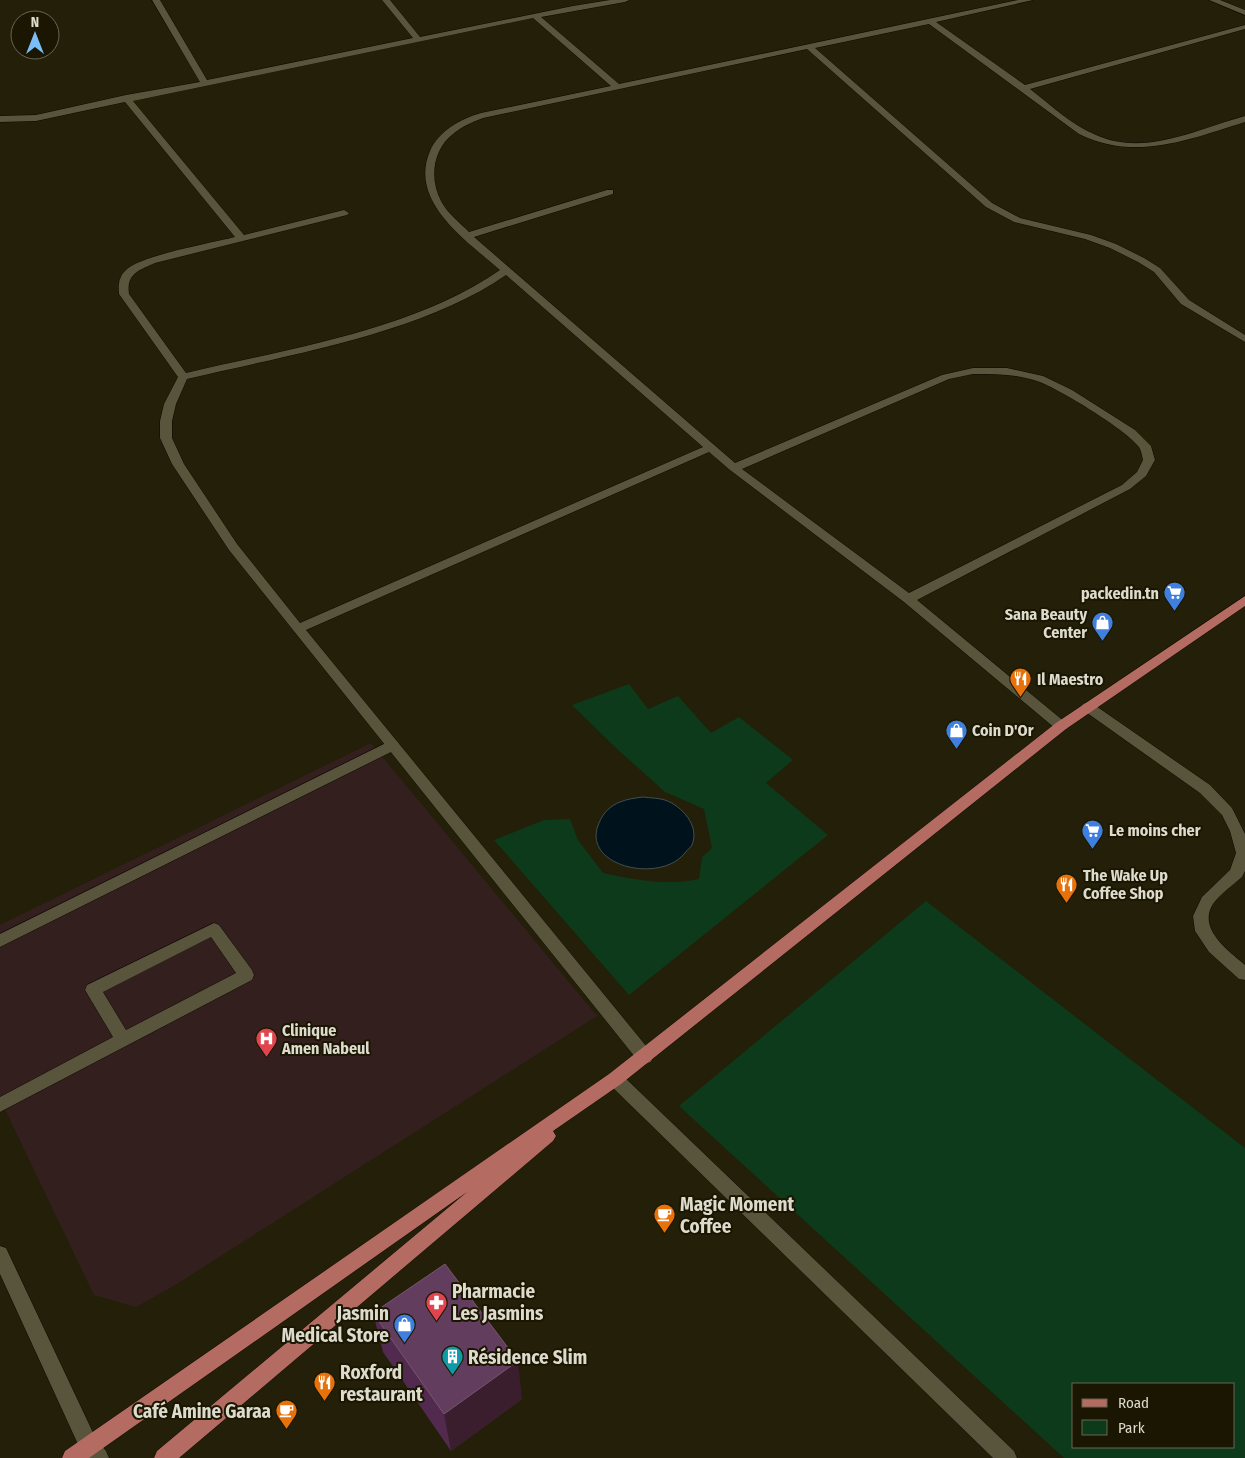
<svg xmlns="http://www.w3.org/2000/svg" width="1245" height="1458" font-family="'Fira Sans Condensed',sans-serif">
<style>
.medical{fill:#33201e}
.green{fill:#0d3a1b;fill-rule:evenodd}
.water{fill:#00131c;stroke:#424f51}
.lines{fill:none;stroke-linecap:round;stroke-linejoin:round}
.service-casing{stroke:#0d0800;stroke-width:1}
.minor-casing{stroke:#0d0800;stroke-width:1}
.primary-casing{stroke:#0d0800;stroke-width:1}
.service{fill:#59543c;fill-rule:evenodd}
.minor{fill:#59543c;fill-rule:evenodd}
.primary{fill:#b46b62;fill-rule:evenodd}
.wall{fill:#532a4f}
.shaded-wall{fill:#3a1e2d}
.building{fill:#623d5d;stroke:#75566e}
.labels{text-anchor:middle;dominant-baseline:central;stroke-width:4;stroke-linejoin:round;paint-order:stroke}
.poi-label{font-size:16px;font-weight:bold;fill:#dddbcd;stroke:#1a1601;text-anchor:start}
.near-poi-label{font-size:19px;font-weight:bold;fill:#dddbcd;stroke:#1a1601;text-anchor:start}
</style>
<rect width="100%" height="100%" fill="#231f08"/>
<polygon class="medical" points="371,743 597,1016 172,1287 136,1307 94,1295 0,1099 0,925"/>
<g class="green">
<path d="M629 684 648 709 678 696 711 733 739 717 793 760 766 783 828 835 629 995 494 840 544 820 570 819 578 840 603 873C636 880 666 886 699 879L702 857 712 848 704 809 665 792 617 749 572 705Z"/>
<path d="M926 901 1245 1148V1458H1064L679 1106ZM1074 1384H1234V1447H1074Z"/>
</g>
<path class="water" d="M643 797C650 798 659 798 665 800 682 806 700 826 692 845 690 848 686 851 684 854 659 884 580 866 599 823 603 813 610 806 620 802 627 799 635 798 643 797Z"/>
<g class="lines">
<defs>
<g id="service">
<polygon points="392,740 397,741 399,745 397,749 0,947 0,934"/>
<path d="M214 923 219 925 252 970 254 975 252 980 0 1112V1097L113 1037 85 990 87 985ZM211 937 236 973 126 1030 103 992Z"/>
</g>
<g id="minor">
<path d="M152 0H160L207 80 413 38 382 0H390L420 37 573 6 610 0H629L625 2 541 17 619 84 1018 0H1033L936 22 1025 85 1245 25V29L1030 89C1051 105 1071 125 1096 135 1145 157 1197 129 1245 116V122C1190 139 1135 162 1079 134L929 24 815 48 992 203 1020 218 1091 235 1116 244 1144 258 1160 268 1189 300 1245 335V342L1181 304 1154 272 1138 262 1110 248 1085 239 1014 222 986 207 807 49 483 118C473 122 462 126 453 134 433 149 429 179 441 201 447 213 459 222 469 232L607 190H613V194L474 237 735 463 942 375 973 368H1007L1043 376 1072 390 1135 430 1151 446 1155 460 1146 476 1130 489 917 600 1066 723 1068 726 1066 729H1056L904 602 730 470 709 452 306 630 651 1052 653 1057 651 1062 645 1064 639 1062 229 550 172 464 160 438V421L164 404 178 377 119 294C118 284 119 276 127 269 144 255 211 243 235 237L125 102 36 121 0 122V116L36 115 126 95 200 82ZM533 18 611 86 481 113C460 119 439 131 430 151 408 202 467 241 500 270 414 330 287 349 186 373L129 294C126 274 139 270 155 263L347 215 349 213 344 210 244 235 133 101ZM506 275 703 447 300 623 237 544 184 464 172 438V421L176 404 187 379C287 355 421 334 506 275ZM973 374C994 374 1014 374 1034 380 1055 386 1125 429 1138 446 1141 449 1142 455 1143 460L1137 472 1122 485 909 593 742 469 949 379Z"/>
<polygon points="1209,0 1220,0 1245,10 1245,15"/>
<path d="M1088 702 1093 704 1210 785 1232 808 1245 834V871L1242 877C1233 885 1220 894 1213 904 1197 929 1229 951 1245 965V980L1239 979 1209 952 1195 931 1193 916 1202 897 1230 870 1236 853 1230 831 1222 815 1200 793 1083 710 1081 707 1083 704Z"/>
<polygon points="615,1072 621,1074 1014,1451 1017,1458 993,1458 609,1084 607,1079 609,1074"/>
<polygon points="0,1246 6,1248 96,1439 106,1451 109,1458 86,1458 82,1453 0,1274"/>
</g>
<polygon id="primary" points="1245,596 1245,606 1066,729 621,1084 553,1131 556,1136 553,1141 179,1458 154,1458 157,1451 467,1192 89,1458 62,1458 65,1451 609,1074 1056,723"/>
</defs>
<use href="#service" class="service-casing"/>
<use href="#minor" class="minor-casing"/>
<use href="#primary" class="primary-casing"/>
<use href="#service" class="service"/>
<use href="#minor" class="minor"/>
<use href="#primary" class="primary"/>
</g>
<polygon class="wall" points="373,1313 522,1399 451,1451 383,1352"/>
<polygon class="shaded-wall" points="518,1361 522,1399 451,1451 444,1414"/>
<polygon class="building" points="445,1264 518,1361 444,1414 373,1313"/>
<defs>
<symbol id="supermarket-pin" viewBox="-11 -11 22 30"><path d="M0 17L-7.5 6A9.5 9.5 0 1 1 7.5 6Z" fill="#3f7fe0" stroke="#1a1601"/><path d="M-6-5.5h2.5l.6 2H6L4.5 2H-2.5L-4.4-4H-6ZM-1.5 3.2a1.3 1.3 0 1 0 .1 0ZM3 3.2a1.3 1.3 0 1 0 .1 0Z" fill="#fff"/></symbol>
<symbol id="shop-pin" viewBox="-11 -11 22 30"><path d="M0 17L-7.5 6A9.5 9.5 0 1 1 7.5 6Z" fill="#3f7fe0" stroke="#1a1601"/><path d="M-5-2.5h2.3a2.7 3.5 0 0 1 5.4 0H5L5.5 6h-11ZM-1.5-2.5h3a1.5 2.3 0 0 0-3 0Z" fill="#fff"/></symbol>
<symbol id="restaurant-pin" viewBox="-11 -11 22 30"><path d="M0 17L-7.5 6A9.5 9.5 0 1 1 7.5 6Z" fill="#e8710a" stroke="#1a1601"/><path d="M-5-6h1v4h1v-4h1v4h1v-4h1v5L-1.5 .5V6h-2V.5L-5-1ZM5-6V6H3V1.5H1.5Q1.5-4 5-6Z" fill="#fff"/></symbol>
<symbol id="hospital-pin" viewBox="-11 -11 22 30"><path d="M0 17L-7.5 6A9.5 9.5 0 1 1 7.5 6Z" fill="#e0444e" stroke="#1a1601"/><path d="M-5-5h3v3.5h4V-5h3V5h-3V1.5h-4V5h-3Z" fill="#fff"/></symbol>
<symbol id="cafe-pin" viewBox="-11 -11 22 30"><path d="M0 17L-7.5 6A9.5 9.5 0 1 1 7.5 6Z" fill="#e8710a" stroke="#1a1601"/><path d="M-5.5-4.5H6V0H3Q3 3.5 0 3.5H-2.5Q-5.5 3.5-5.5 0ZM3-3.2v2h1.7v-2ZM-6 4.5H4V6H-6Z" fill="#fff"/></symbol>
<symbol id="pharmacy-pin" viewBox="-11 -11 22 30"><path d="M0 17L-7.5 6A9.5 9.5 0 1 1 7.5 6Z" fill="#e0444e" stroke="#1a1601"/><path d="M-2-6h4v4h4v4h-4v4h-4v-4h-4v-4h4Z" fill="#fff"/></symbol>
<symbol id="building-pin" viewBox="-11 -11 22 30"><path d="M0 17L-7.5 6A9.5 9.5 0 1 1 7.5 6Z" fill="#0f9aa8" stroke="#1a1601"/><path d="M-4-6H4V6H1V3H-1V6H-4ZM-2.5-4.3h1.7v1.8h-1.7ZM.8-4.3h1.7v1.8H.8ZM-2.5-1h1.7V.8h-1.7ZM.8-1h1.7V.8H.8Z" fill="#fff"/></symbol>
</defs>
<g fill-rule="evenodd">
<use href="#supermarket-pin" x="1162" y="580" width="25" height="34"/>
<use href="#shop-pin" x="1090" y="610" width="25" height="34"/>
<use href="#restaurant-pin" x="1008" y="666" width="25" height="34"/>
<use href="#shop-pin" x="944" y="718" width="25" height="34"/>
<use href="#supermarket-pin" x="1080" y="818" width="25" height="34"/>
<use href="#restaurant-pin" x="1054" y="872" width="25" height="34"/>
<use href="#hospital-pin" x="254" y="1026" width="25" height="34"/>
<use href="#cafe-pin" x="652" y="1202" width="25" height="34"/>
<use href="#pharmacy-pin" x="424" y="1290" width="25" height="34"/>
<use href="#shop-pin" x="392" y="1312" width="25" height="34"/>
<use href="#building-pin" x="440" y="1344" width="25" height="34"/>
<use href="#restaurant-pin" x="312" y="1370" width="25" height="34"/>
<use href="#cafe-pin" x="274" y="1398" width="25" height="34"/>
</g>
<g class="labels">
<g class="poi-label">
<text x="1159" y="593" text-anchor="end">packedin.tn</text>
<text x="1087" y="614" text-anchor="end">Sana Beauty<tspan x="1087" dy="18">Center</tspan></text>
<text x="1037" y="679">Il Maestro</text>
<text x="972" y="730">Coin D'Or</text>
<text x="1109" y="830">Le moins cher</text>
<text x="1083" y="875">The Wake Up<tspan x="1083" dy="18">Coffee Shop</tspan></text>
<text x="282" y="1030">Clinique<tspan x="282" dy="18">Amen Nabeul</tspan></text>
</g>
<g class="near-poi-label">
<text x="680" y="1204">Magic Moment<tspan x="680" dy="22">Coffee</tspan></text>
<text x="452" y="1291">Pharmacie<tspan x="452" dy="22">Les Jasmins</tspan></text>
<text x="389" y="1313" text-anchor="end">Jasmin<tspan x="389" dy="22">Medical Store</tspan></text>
<text x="468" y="1357">Résidence Slim</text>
<text x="340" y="1372">Roxford<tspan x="340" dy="22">restaurant</tspan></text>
<text x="271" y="1411" text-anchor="end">Café Amine Garaa</text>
</g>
</g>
<rect x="1072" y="1383" width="162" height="65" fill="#1a1601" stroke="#686553"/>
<rect x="1082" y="1399" width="25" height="8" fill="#b46b62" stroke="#686553"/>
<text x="1118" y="1408" font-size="15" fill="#dddbcd">Road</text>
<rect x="1082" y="1420" width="25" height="15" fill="#0d3a1b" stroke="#686553"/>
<text x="1118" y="1433" font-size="15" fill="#dddbcd">Park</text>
<g transform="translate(35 35)"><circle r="24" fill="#1a1601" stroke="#686553"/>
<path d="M0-4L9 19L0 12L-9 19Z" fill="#7abff8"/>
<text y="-8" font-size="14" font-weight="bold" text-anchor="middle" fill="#dddbcd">N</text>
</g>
</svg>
